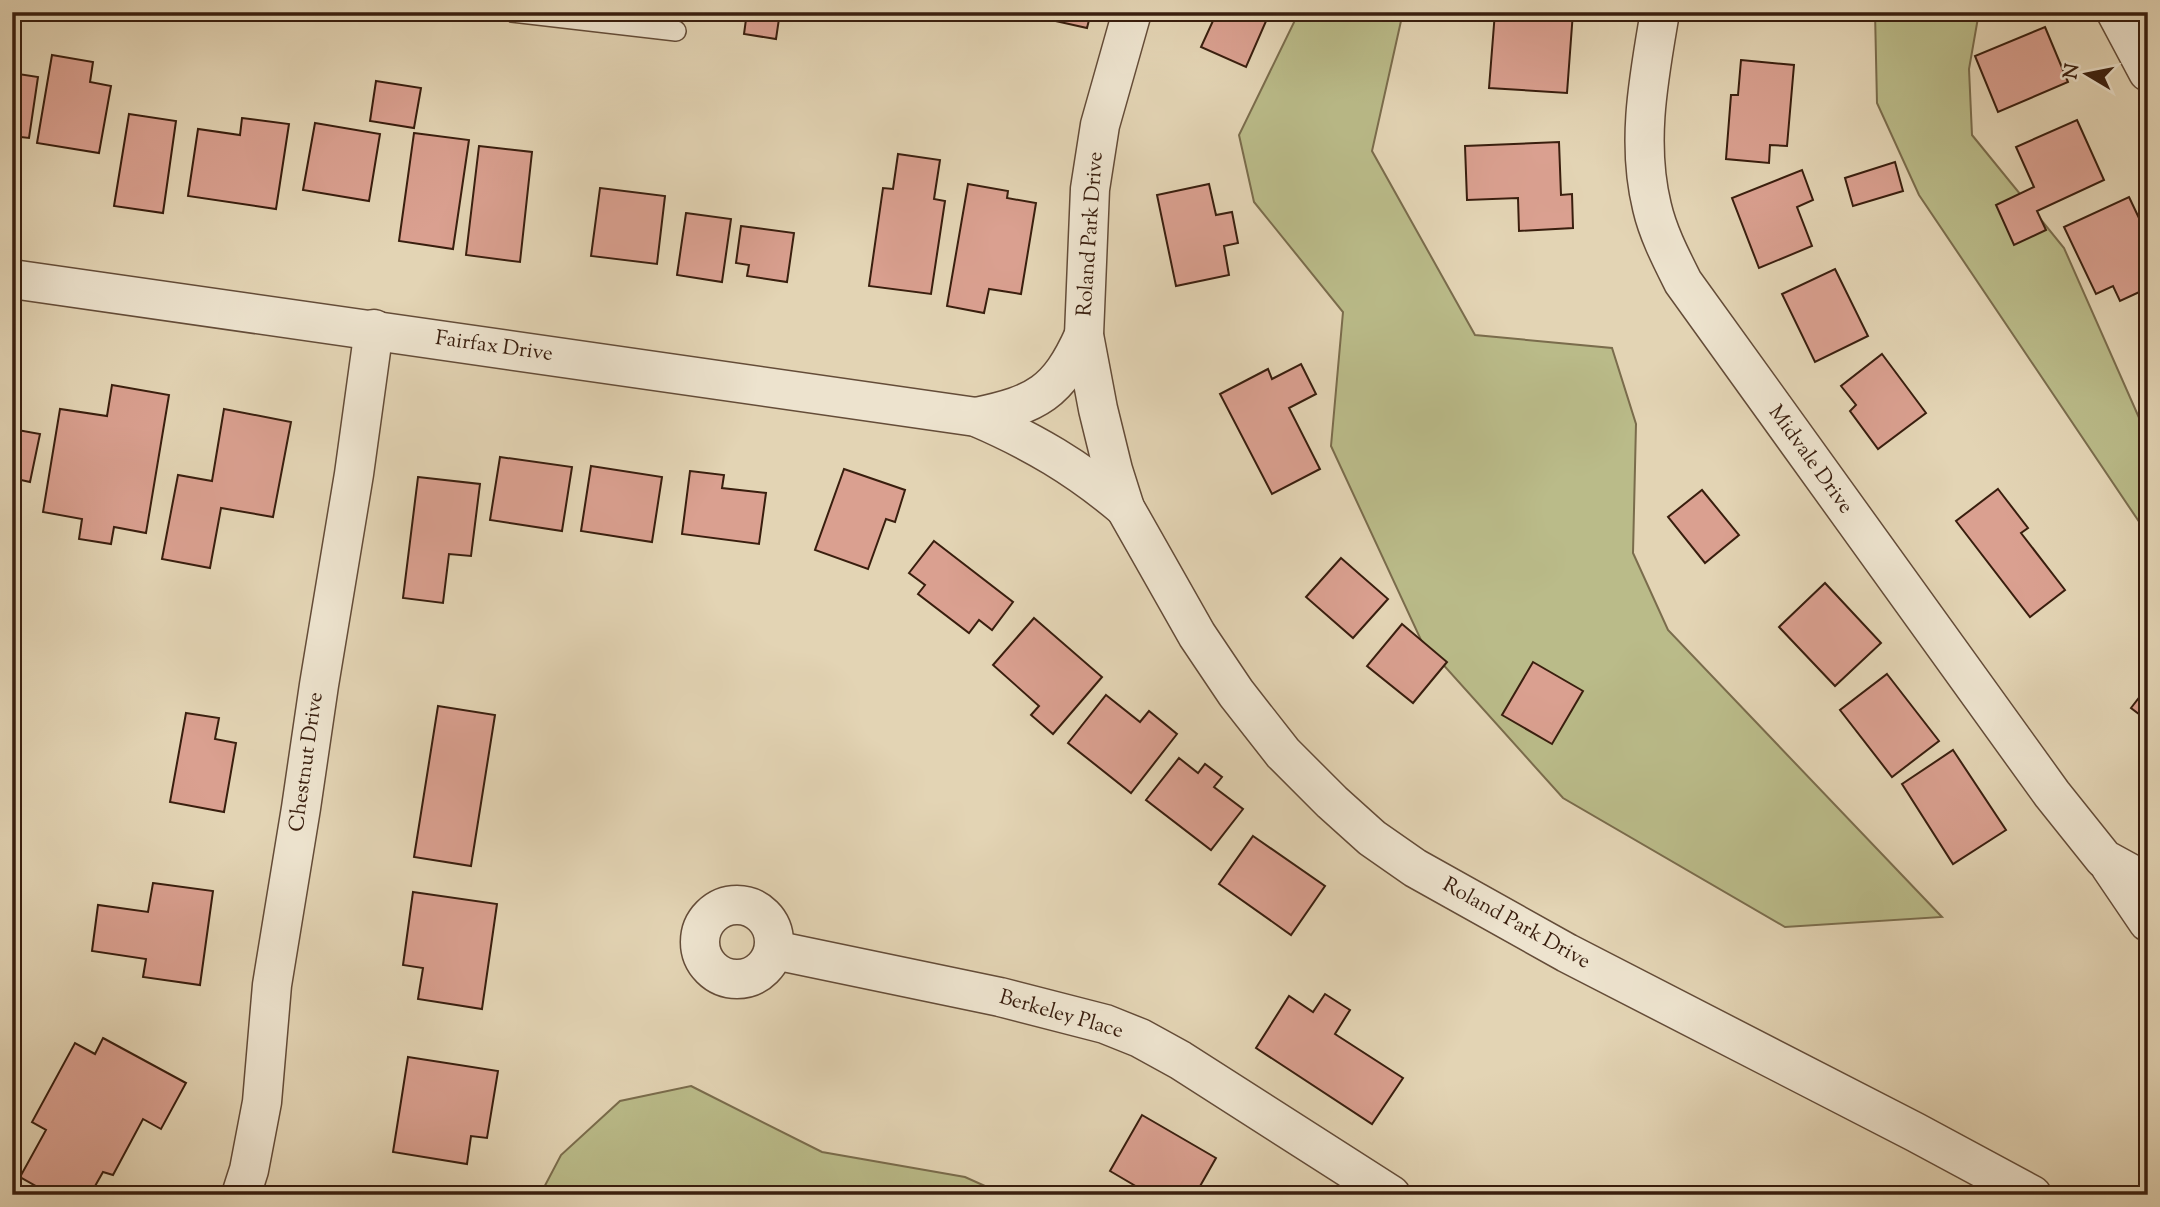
<svg xmlns="http://www.w3.org/2000/svg" width="2160" height="1207" font-family="'Sorts Mill Goudy',serif">
<style>
.green{fill:#babb89;stroke:#7a6c4c;stroke-width:2}
.building{fill:#daa090;stroke:#391e0e;stroke-width:2}
.lines{fill:none;stroke-linecap:round;stroke-linejoin:round}
.service-casing{stroke:#644c38;stroke-width:22}
.minor-casing{stroke:#644c38;stroke-width:41}
.service{stroke:#ede3ce;stroke-width:19}
.minor{stroke:#ede3ce;stroke-width:38}
.labels{text-anchor:middle;dominant-baseline:central;stroke-width:5;stroke-linejoin:round;paint-order:stroke}
.street-label{font-size:21px;fill:#391e0e;stroke:#ede3ce}
</style>
<rect width="100%" height="100%" fill="#e3d4b4"/>
<filter id="stains"><feTurbulence type="fractalNoise" baseFrequency=".00286" numOctaves="4"/><feColorMatrix values="0 0 0 0 .2 0 0 0 0 .09 0 0 0 0 .02 0 0 0 .5 -.17"/></filter>
<radialGradient id="worn" r=".72"><stop offset=".6" stop-color="#630" stop-opacity="0"/><stop offset="1" stop-color="#630" stop-opacity=".3"/></radialGradient>
<g class="green">
<polygon points="1299,12 1403,12 1372,151 1475,335 1612,348 1636,424 1633,553 1668,630 1942,917 1785,927 1563,798 1421,640 1331,446 1343,312 1254,202 1239,135"/>
<polygon points="1875,12 1979,12 1969,69 1972,135 2064,248 2148,438 2148,535 1919,195 1877,103"/>
<polygon points="691,1086 822,1152 965,1177 1005,1195 540,1195 561,1155 620,1101"/>
</g>
<g class="building">
<polygon points="747,12 780,12 776,39 744,34"/>
<polygon points="1043,12 1091,12 1087,28 1042,18"/>
<polygon points="1217,12 1270,12 1246,67 1201,47"/>
<polygon points="1495,12 1573,12 1567,93 1489,88"/>
<polygon points="2045,27 2068,82 1998,112 1975,56"/>
<polygon points="52,55 93,62 90,82 111,86 99,153 37,143"/>
<polygon points="1741,60 1794,65 1787,146 1770,145 1769,163 1726,159 1731,95 1738,95"/>
<polygon points="12,73 38,77 29,138 12,136"/>
<polygon points="376,81 421,88 414,128 370,121"/>
<polygon points="129,114 176,121 163,213 114,206"/>
<polygon points="242,118 289,124 276,209 188,196 198,129 240,135"/>
<polygon points="2077,120 2104,180 2037,211 2046,230 2014,245 1996,205 2034,187 2016,147"/>
<polygon points="315,123 380,134 369,201 303,190"/>
<polygon points="414,133 469,140 453,249 399,241"/>
<polygon points="1559,142 1561,195 1572,194 1573,228 1519,231 1518,198 1467,200 1465,146"/>
<polygon points="479,146 532,152 520,262 466,255"/>
<polygon points="898,154 940,160 934,199 945,201 931,294 869,286 883,188 893,189"/>
<polygon points="1895,162 1903,191 1853,206 1845,178"/>
<polygon points="1802,170 1813,200 1797,207 1812,246 1759,268 1732,198"/>
<polygon points="968,184 1008,191 1007,198 1036,203 1021,294 989,289 984,313 947,306"/>
<polygon points="1209,184 1216,215 1232,212 1238,243 1224,246 1229,275 1176,286 1157,195"/>
<polygon points="600,188 665,196 657,264 591,256"/>
<polygon points="2129,197 2148,237 2148,288 2120,301 2113,286 2096,294 2064,227"/>
<polygon points="686,213 731,219 722,282 677,275"/>
<polygon points="741,226 794,233 787,282 747,276 749,265 736,263"/>
<polygon points="1835,269 1868,336 1815,362 1782,294"/>
<polygon points="1882,354 1926,413 1878,449 1850,411 1856,405 1841,386"/>
<polygon points="1301,364 1316,394 1289,408 1320,469 1272,494 1220,394 1268,369 1272,379"/>
<polygon points="112,385 169,395 146,533 114,527 111,544 79,539 82,519 43,512 60,409 107,416"/>
<polygon points="224,409 291,422 273,517 221,508 210,568 162,559 178,475 212,481"/>
<polygon points="12,429 40,434 30,482 12,478"/>
<polygon points="500,457 572,467 562,531 490,520"/>
<polygon points="591,466 662,477 652,542 581,531"/>
<polygon points="844,469 905,490 895,522 886,519 868,569 815,550"/>
<polygon points="690,471 724,475 722,488 766,493 759,544 682,534"/>
<polygon points="418,477 480,484 471,556 449,554 443,603 403,598"/>
<polygon points="1998,489 2028,528 2021,533 2065,590 2030,617 1956,521"/>
<polygon points="1702,490 1739,535 1705,563 1668,517"/>
<polygon points="934,541 1013,602 992,630 979,620 969,633 918,594 925,585 909,573"/>
<polygon points="1341,558 1388,599 1353,638 1306,597"/>
<polygon points="1825,583 1881,643 1835,686 1779,627"/>
<polygon points="1034,618 1102,677 1053,734 1031,715 1039,706 993,665"/>
<polygon points="1402,624 1447,662 1413,703 1367,666"/>
<polygon points="1533,662 1583,691 1552,744 1502,715"/>
<polygon points="1887,674 1939,741 1892,777 1840,710"/>
<polygon points="2148,686 2148,721 2131,708"/>
<polygon points="1106,695 1140,722 1149,711 1177,734 1131,793 1068,743"/>
<polygon points="438,706 495,715 471,866 414,857"/>
<polygon points="186,713 219,718 215,739 236,743 224,812 170,802"/>
<polygon points="1953,750 2006,830 1953,864 1902,784"/>
<polygon points="1179,758 1198,773 1205,764 1222,777 1214,787 1243,809 1211,850 1146,800"/>
<polygon points="1253,836 1325,886 1291,935 1219,884"/>
<polygon points="153,883 213,891 200,985 143,977 146,959 92,951 98,905 148,912"/>
<polygon points="413,892 497,904 482,1009 418,999 423,968 403,965"/>
<polygon points="1325,994 1350,1010 1335,1034 1403,1078 1372,1124 1256,1048 1289,996 1313,1012"/>
<polygon points="103,1038 186,1083 161,1129 143,1119 113,1175 103,1172 90,1195 52,1195 20,1177 46,1130 32,1122 75,1043 95,1054"/>
<polygon points="408,1057 498,1071 487,1138 471,1136 467,1164 393,1152"/>
<polygon points="1142,1115 1216,1158 1195,1195 1151,1195 1110,1171"/>
</g>
<g class="lines">
<defs>
<polyline id="service" points="512,12 676,31"/>
<g id="minor">
<polyline points="1132,12 1100,125 1090,189 1084,335 1098,409 1113,470 1125,508 1197,635 1236,693 1283,753 1332,802 1372,838 1415,868 1567,953 1915,1132 2032,1195"/>
<path d="M1660 12C1649 77 1636 142 1652 207 1658 233 1671 258 1683 282L2052 794 2104 859 2148 883"/>
<polyline points="2116,12 2148,72"/>
<path d="M12 279 976 417C1032 441 1078 468 1125 508"/>
<path d="M976 417C1037 404 1058 393 1084 335"/>
<polyline points="2110,866 2148,922"/>
<circle cx="737" cy="942" r="37"/>
<polyline points="774,950 1000,997 1105,1024 1140,1038 1180,1060 1391,1195"/>
<polyline points="241,1195 249,1170 262,1102 272,985 301,808 319,685 354,474 374,329"/>
</g>
</defs>
<use href="#service" class="service-casing"/>
<use href="#minor" class="minor-casing"/>
<use href="#service" class="service"/>
<use href="#minor" class="minor"/>
</g>
<g class="labels">
<g class="street-label">
<text transform="translate(1091 234) rotate(-86)">Roland Park Drive</text>
<text transform="translate(494 347) rotate(8)">Fairfax Drive</text>
<text transform="translate(1810 460) rotate(54)">Midvale Drive</text>
<text transform="translate(307 762) rotate(-82)">Chestnut Drive</text>
<text transform="translate(1516 924) rotate(29)">Roland Park Drive</text>
<text transform="translate(1061 1015) rotate(16)">Berkeley Place</text>
</g>
</g>
<rect width="2160" height="1207" fill="none" stroke="#e3d4b4" stroke-width="42"/>
<rect x="14" y="14" width="2132" height="1179" fill="none" stroke="#391e0e" stroke-width="3.5"/>
<rect x="21" y="21" width="2118" height="1165" fill="none" stroke="#391e0e" stroke-width="2"/>
<g transform="translate(2087 74) rotate(280)" stroke="#ede3ce" stroke-width="5" paint-order="stroke">
<path d="M0-5L12 26L0 18L-12 26Z" fill="#391e0e"/>
<text y="-10" font-size="19" font-weight="bold" text-anchor="middle" fill="#391e0e">N</text>
</g>
<rect width="100%" height="100%" filter="url(#stains)"/>
<rect width="100%" height="100%" fill="url(#worn)"/>
</svg>
